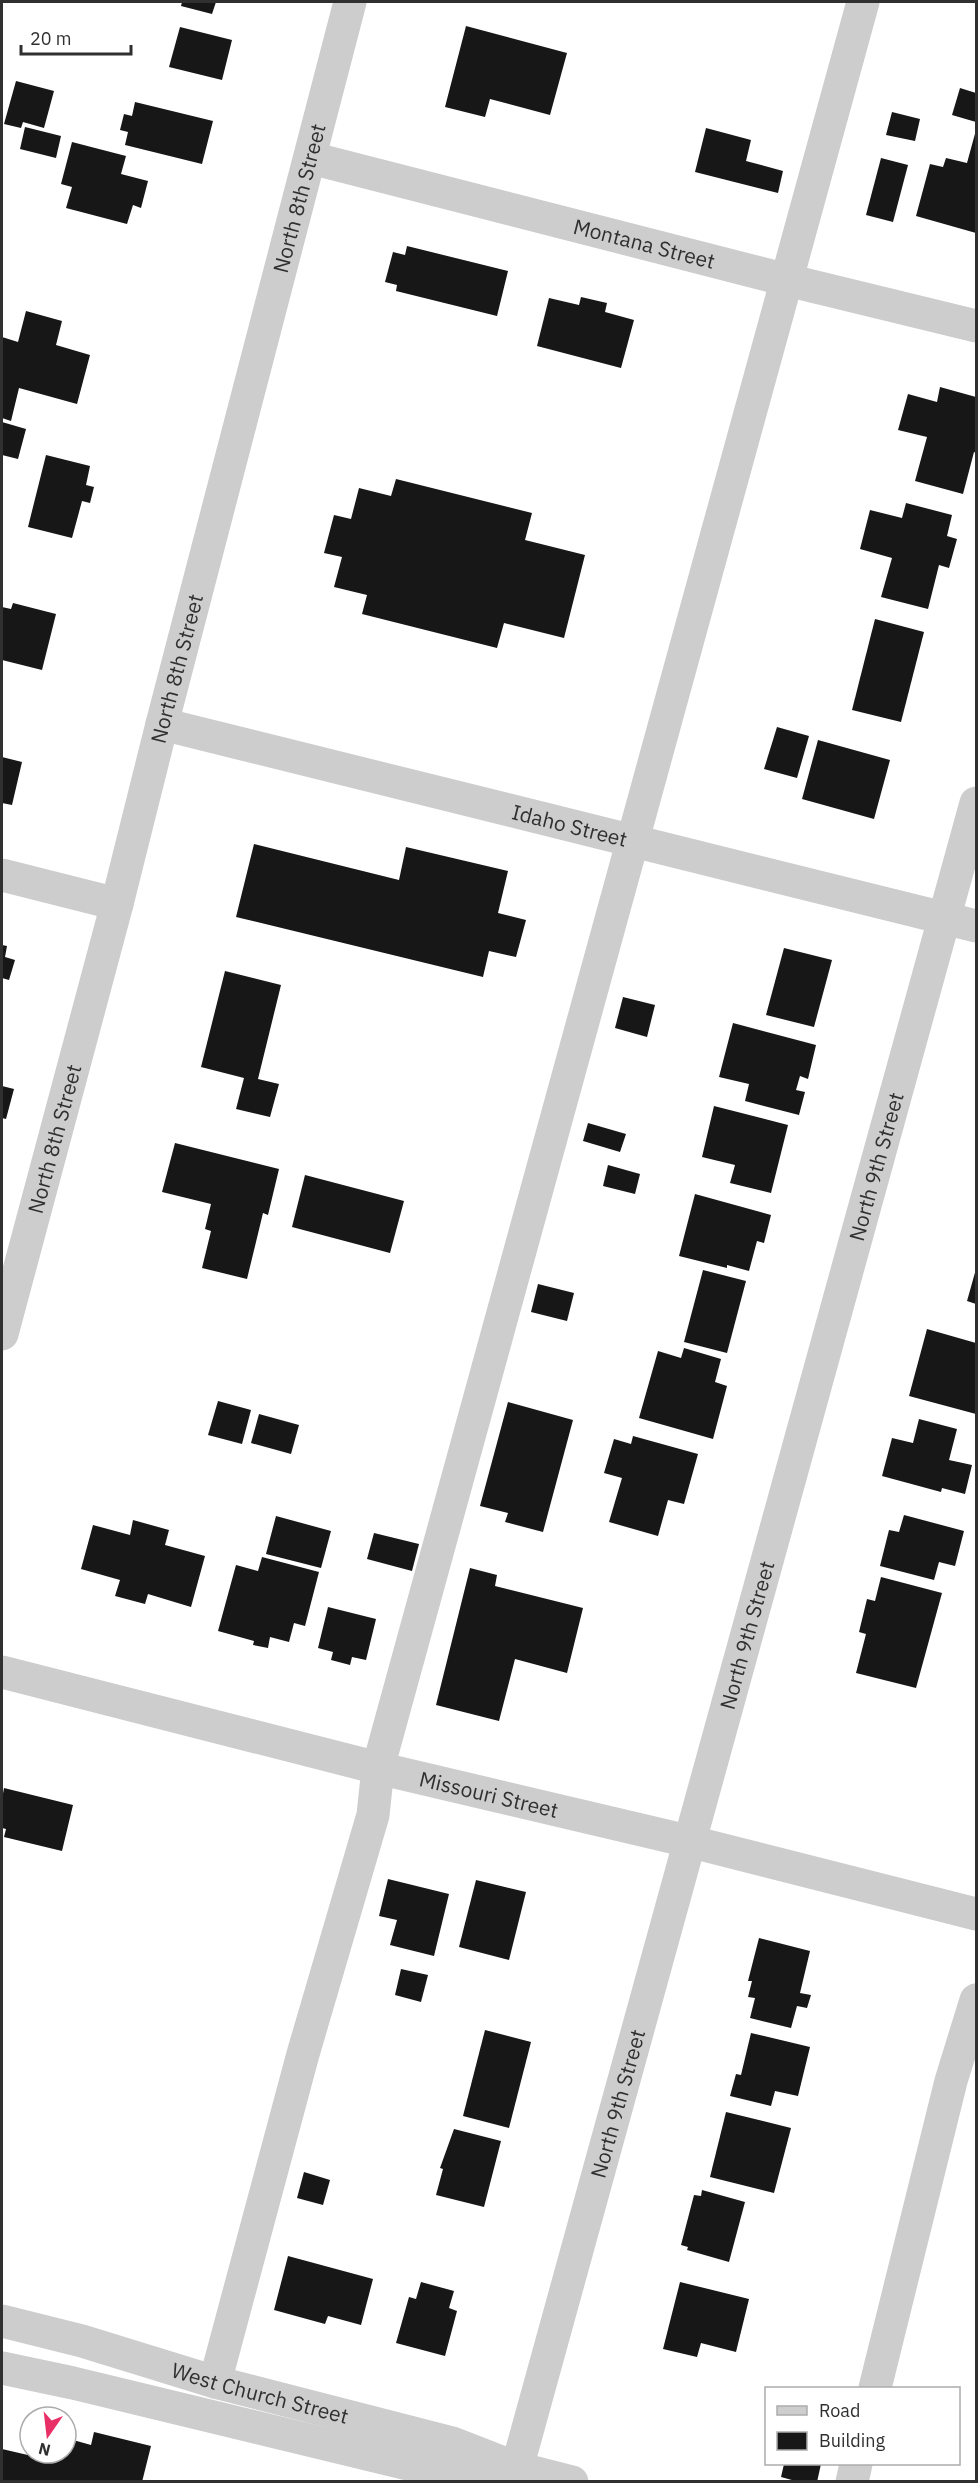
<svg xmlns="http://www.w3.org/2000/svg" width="978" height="2483" font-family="'IBM Plex Sans',sans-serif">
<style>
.building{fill:#171717}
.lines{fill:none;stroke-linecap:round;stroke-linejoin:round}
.minor{stroke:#cdcdcd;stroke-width:33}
.labels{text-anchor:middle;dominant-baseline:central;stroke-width:6;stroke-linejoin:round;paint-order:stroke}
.street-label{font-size:21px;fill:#303030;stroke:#fff}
</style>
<rect width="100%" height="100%" fill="#fff"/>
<g class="building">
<polygon points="182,2 216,2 212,14 181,6"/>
<polygon points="466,26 567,53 550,115 490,99 485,117 445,107"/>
<polygon points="180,27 232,40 222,80 169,67"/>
<polygon points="16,81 54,91 44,128 23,122 21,128 4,124"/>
<polygon points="960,88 976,93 976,122 952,115"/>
<polygon points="135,102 213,121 202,164 125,145 128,132 120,130 124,114 132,116"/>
<polygon points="892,112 920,119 915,141 886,135"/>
<polygon points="25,127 61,136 56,158 20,149"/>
<polygon points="706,128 751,140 746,161 783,171 778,193 695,172"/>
<polygon points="976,130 976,233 916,216 930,164 943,167 946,158 967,163"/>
<polygon points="72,142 126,156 121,174 148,181 141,208 133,205 127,224 66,208 72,187 61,184"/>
<polygon points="881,158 908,165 893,222 866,215"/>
<polygon points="407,246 508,271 497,316 396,291 397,285 385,282 393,252 405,255"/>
<polygon points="581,297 607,303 605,312 634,320 621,368 537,346 549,298 579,305"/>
<polygon points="26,311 62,321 56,345 90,355 77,404 19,388 11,421 2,418 2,337 18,342"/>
<polygon points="940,387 976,397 976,453 974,452 963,494 915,481 927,437 898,430 908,394 937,402"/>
<polygon points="2,422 26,429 18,459 2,455"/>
<polygon points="46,455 90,466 86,485 94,487 90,503 82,501 72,538 28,527"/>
<polygon points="396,479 532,513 525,540 585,555 564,638 504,623 497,648 362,614 367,595 334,587 342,557 324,553 334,515 351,519 359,488 391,496"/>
<polygon points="906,503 952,515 947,536 957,539 949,568 939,565 928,609 881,597 892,558 860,549 870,510 902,518"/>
<polygon points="13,603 56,614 42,670 2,660 2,607 11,609"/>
<polygon points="875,619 924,632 901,722 852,710"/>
<polygon points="777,727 809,736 797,778 764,769"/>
<polygon points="818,740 890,760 874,819 802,799"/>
<polygon points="2,757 22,762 12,805 2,803"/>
<polygon points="254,844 399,880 406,847 508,871 498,913 526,920 516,957 489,951 483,977 236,917"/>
<polygon points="2,945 7,946 5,957 15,960 9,980 2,978"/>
<polygon points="784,948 832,960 814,1027 766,1015"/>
<polygon points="225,971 281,985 258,1079 279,1084 270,1117 236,1109 244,1078 201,1067"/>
<polygon points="623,997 655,1005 647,1037 615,1028"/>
<polygon points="733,1023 816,1045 808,1079 800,1076 796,1090 805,1092 799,1115 745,1101 749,1084 719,1077"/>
<polygon points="2,1086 14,1089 6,1119 2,1118"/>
<polygon points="714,1106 788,1125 771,1193 730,1183 735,1165 702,1157"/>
<polygon points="588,1123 626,1134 620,1152 583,1141"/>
<polygon points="175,1143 279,1169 268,1215 263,1213 247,1279 202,1268 211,1231 205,1229 211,1204 162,1192"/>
<polygon points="608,1165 640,1174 635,1194 603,1186"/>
<polygon points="305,1175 404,1201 390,1253 292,1227"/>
<polygon points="695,1194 771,1215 764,1243 757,1241 749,1271 727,1265 727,1268 679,1256"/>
<polygon points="976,1269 976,1304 967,1301"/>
<polygon points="703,1270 746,1281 727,1353 684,1342"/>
<polygon points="538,1284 574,1293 567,1321 531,1312"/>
<polygon points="927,1329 976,1343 976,1414 909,1396"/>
<polygon points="684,1348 721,1359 715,1382 727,1386 713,1439 639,1418 658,1351 681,1358"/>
<polygon points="218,1401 251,1410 242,1444 208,1435"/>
<polygon points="508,1402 573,1420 543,1532 505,1522 508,1513 480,1506"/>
<polygon points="259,1414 299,1425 291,1454 251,1443"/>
<polygon points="919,1419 957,1429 949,1460 972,1465 965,1494 942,1488 941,1492 882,1476 892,1438 913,1443"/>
<polygon points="633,1436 698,1454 684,1504 668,1500 658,1536 609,1522 622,1478 604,1473 614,1439 631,1444"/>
<polygon points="904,1515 964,1531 955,1566 939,1562 934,1580 880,1566 889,1530 899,1532"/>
<polygon points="276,1516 331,1531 321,1568 266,1554"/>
<polygon points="133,1520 169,1530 165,1545 205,1556 191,1607 148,1594 145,1604 115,1596 120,1580 81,1569 93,1525 130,1535"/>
<polygon points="374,1533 419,1544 412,1571 367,1559"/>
<polygon points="262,1557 319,1572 305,1626 294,1623 289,1642 270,1637 268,1648 253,1645 254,1641 218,1631 236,1565 258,1571"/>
<polygon points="470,1568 497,1575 495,1586 583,1608 567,1673 515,1659 499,1721 436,1705"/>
<polygon points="881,1577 942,1593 916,1688 856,1673 866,1634 859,1632 867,1599 875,1601"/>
<polygon points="328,1607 376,1619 366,1660 352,1657 350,1665 331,1660 333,1652 318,1648"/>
<polygon points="4,1788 73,1805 62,1851 4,1837 6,1829 2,1828 2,1799"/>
<polygon points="388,1879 449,1894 434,1956 390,1945 397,1920 379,1916"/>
<polygon points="476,1880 526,1892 509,1960 459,1947"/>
<polygon points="759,1938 810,1951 800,1993 811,1995 807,2008 797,2006 791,2028 750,2018 755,1998 748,1997 752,1981 748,1981"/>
<polygon points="401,1969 428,1975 421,2002 395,1995"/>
<polygon points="485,2030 531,2042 509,2128 463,2116"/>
<polygon points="751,2033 810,2047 798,2096 775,2091 771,2106 730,2096 736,2074 741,2075"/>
<polygon points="726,2112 791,2128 774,2193 710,2177"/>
<polygon points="454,2129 501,2141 484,2207 436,2195 443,2169 440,2168"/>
<polygon points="304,2172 330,2180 323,2205 297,2198"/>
<polygon points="702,2190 745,2202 729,2262 687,2250 688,2247 681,2245 694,2195 701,2196"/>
<polygon points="288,2256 373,2279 361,2325 328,2316 325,2324 274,2310"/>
<polygon points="421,2282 454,2291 449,2308 457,2311 445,2356 396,2343 409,2297 416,2299"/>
<polygon points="680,2282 749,2299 736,2352 701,2343 697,2357 663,2349"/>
<polygon points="94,2432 151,2446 142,2482 2,2482 2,2449 45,2459 46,2453 66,2453 66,2438 91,2445"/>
<polygon points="784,2464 821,2464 817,2482 799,2482 781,2477"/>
</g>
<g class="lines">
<g class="minor">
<path id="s1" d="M311 158 787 280 976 326"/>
<path id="s2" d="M162 724 976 926"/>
<polyline points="2,875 117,904"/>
<path id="s3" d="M2 1334 117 904 162 724 350 2"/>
<path id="s4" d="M2 1672 378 1768 688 1841 976 1914"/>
<path id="s5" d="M2 2321 82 2341 215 2382 452 2443 517 2468 572 2482"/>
<polyline points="2,2368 73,2383 445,2473 507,2468"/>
<polyline points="215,2382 303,2054 373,1815 378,1768 863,2"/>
<polyline points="875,2388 951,2081 976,2000"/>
<path id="s6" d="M517 2468 976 803"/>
<polyline points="852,2482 856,2464"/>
</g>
</g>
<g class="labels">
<g class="street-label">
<text stroke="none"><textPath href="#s3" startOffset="1174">North 8th Street</textPath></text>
<text stroke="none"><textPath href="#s1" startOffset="344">Montana Street</textPath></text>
<text stroke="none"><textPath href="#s3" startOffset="688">North 8th Street</textPath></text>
<text stroke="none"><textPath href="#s2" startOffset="420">Idaho Street</textPath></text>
<text stroke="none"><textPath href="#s3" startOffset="202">North 8th Street</textPath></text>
<text stroke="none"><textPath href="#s6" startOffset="1350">North 9th Street</textPath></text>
<text stroke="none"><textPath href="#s6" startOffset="864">North 9th Street</textPath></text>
<text stroke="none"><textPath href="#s4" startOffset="502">Missouri Street</textPath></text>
<text stroke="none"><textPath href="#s6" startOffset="378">North 9th Street</textPath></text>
<text stroke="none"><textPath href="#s5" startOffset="268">West Church Street</textPath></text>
</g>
</g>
<rect width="978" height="2483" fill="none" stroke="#303030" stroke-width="6"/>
<rect x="765" y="2387" width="195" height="78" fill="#ffffff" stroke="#acacac" stroke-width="1.5"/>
<rect x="777" y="2406" width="30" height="9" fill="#cdcdcd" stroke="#acacac" stroke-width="1.5"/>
<text x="819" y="2417" font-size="18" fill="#303030">Road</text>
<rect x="777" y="2432" width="30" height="18" fill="#171717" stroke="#acacac" stroke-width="1.5"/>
<text x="819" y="2447" font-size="18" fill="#303030">Building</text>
<g transform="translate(48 2435) rotate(194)"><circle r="28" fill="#ffffff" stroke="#acacac" stroke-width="1.5"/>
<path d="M0-4.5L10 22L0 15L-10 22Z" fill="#e93066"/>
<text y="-9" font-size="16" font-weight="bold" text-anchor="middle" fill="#303030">N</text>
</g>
<path d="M21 45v9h110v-9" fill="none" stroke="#303030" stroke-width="3"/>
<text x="30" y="45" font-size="18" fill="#303030" stroke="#ffffff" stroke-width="4.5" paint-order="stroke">20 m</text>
</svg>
